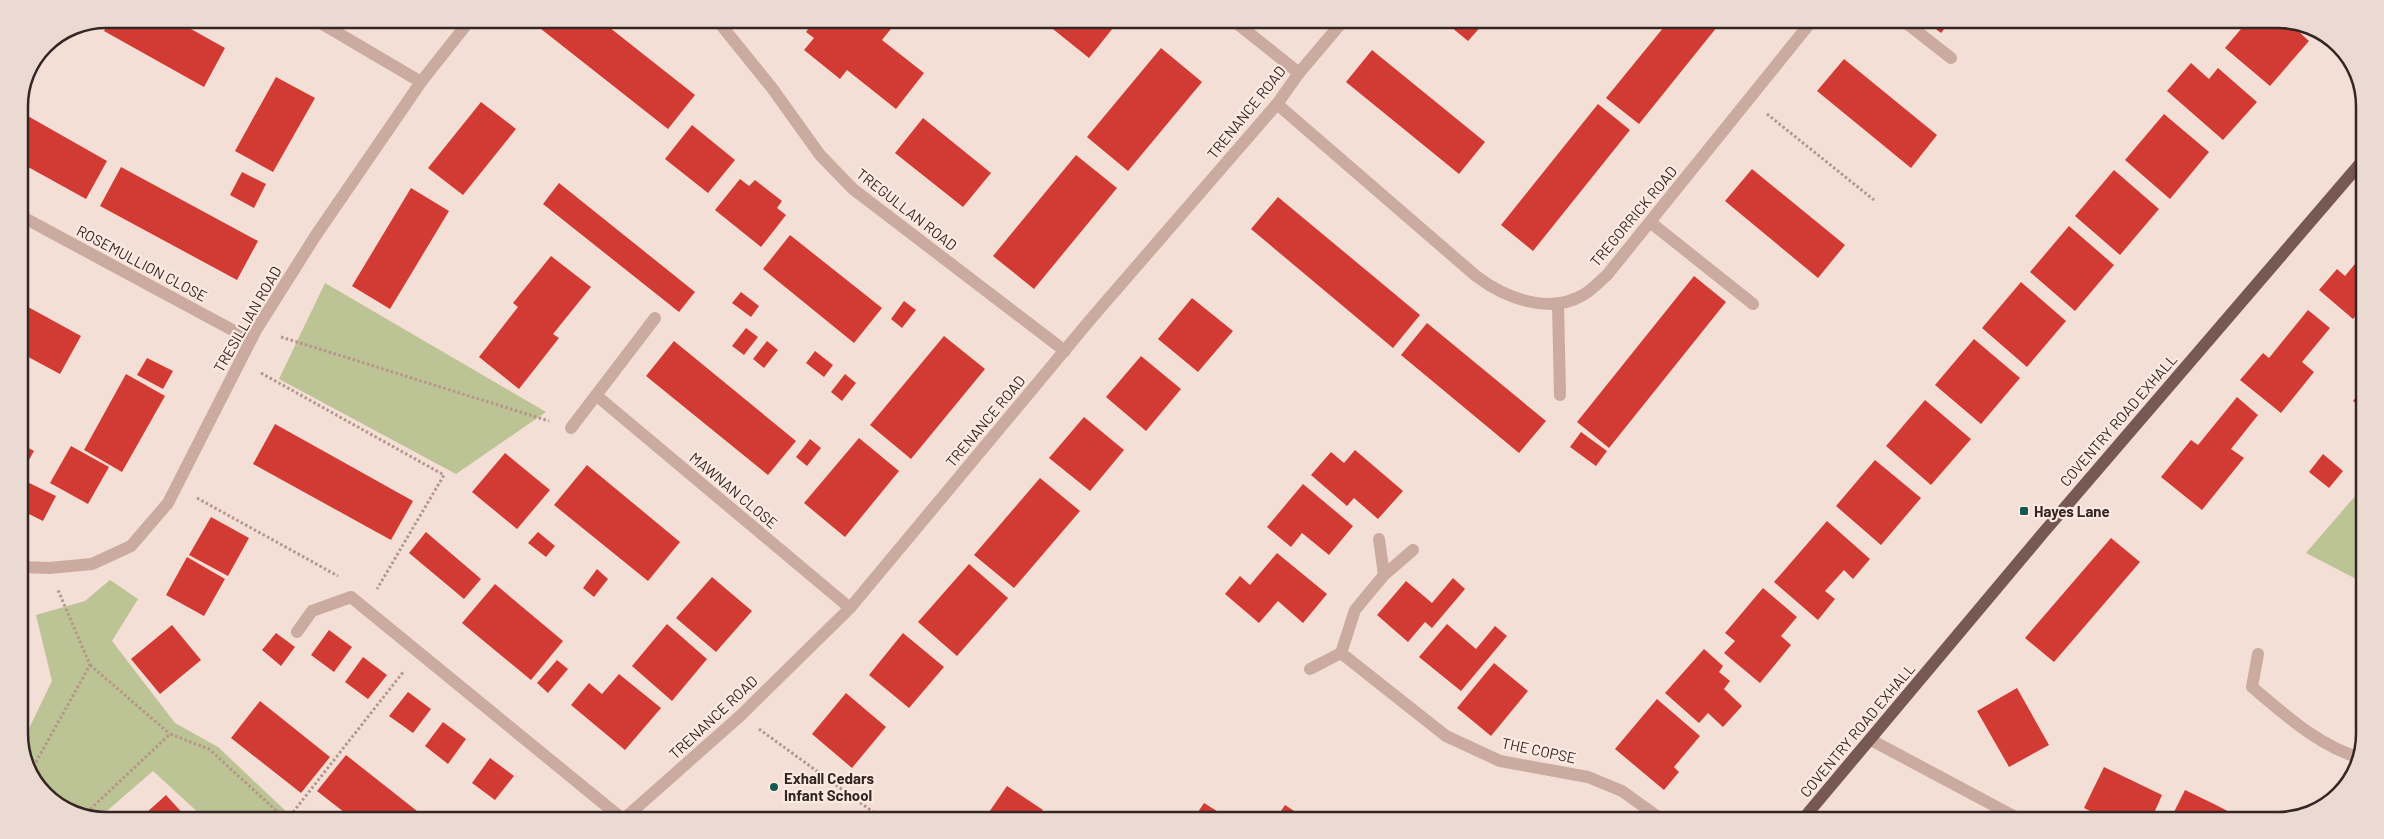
<svg xmlns="http://www.w3.org/2000/svg" width="2384" height="839" font-family="Barlow,sans-serif">
<style>
.green{fill:#bcc394}
.building{fill:#d23b34}
.lines{fill:none;stroke-linecap:round;stroke-linejoin:round}
.path{stroke:#b7958a;stroke-width:3;stroke-dasharray:2.5 2.5;stroke-linecap:butt}
.minor{stroke:#cbaba0;stroke-width:12}
.major{stroke:#785853;stroke-width:12}
.poi-dot{fill:#165950;stroke:#fbeae1;stroke-width:2}
.labels{text-anchor:middle;dominant-baseline:central;stroke-width:4.5;stroke-linejoin:round;paint-order:stroke}
.street-label{font-size:15px;fill:#352624;stroke:#fbeae1}
.poi-label{font-size:15px;font-weight:bold;fill:#352624;stroke:#fbeae1;text-anchor:start}
.rim{fill:none;stroke:#352624;stroke-width:2.5}
</style>
<rect width="100%" height="100%" fill="#f3dfd5"/>
<g class="green">
<polygon points="325,283 546,412 456,474 279,379"/>
<polygon points="2363,487 2362,582 2306,553"/>
<polygon points="110,580 138,599 112,641 175,723 218,747 291,816 202,816 153,771 101,816 78,816 37,786 21,745 52,681 36,615 85,601"/>
</g>
<g class="building">
<polygon points="111,19 173,19 225,48 204,87 104,31"/>
<polygon points="101,20 95,29 85,23 96,21"/>
<polygon points="540,20 600,20 695,95 668,129 536,25"/>
<polygon points="815,20 889,20 894,25 882,40 924,73 896,109 847,70 840,79 804,50 814,38 806,32"/>
<polygon points="1043,21 1114,21 1117,23 1089,58"/>
<polygon points="1445,22 1485,22 1468,41"/>
<polygon points="1668,22 1721,22 1639,124 1606,98"/>
<polygon points="1928,23 1949,23 1941,33"/>
<polygon points="2246,23 2289,23 2309,41 2270,86 2225,48"/>
<polygon points="1161,48 1202,82 1128,171 1087,137"/>
<polygon points="1372,50 1485,142 1459,174 1346,82"/>
<polygon points="1844,59 1937,135 1911,168 1817,91"/>
<polygon points="2191,63 2209,79 2218,68 2257,102 2223,140 2167,91"/>
<polygon points="276,77 315,98 273,172 235,151"/>
<polygon points="481,102 516,129 463,195 428,168"/>
<polygon points="1598,104 1630,130 1533,251 1501,225"/>
<polygon points="19,111 107,161 86,199 19,162"/>
<polygon points="2164,114 2209,152 2170,199 2125,160"/>
<polygon points="923,118 991,173 963,207 895,153"/>
<polygon points="692,125 735,160 708,193 665,159"/>
<polygon points="1076,155 1117,188 1034,289 993,256"/>
<polygon points="121,167 258,241 237,280 100,206"/>
<polygon points="1752,169 1845,245 1818,278 1725,201"/>
<polygon points="2114,170 2159,209 2120,255 2075,216"/>
<polygon points="242,172 266,184 254,208 230,195"/>
<polygon points="740,179 749,186 755,180 782,201 777,208 786,215 761,247 715,210"/>
<polygon points="559,183 695,292 679,312 543,204"/>
<polygon points="411,188 449,211 390,309 352,286"/>
<polygon points="1278,197 1420,315 1393,348 1251,229"/>
<polygon points="2069,226 2114,265 2075,311 2030,272"/>
<polygon points="790,235 882,308 854,343 763,269"/>
<polygon points="2364,253 2364,296 2359,302 2364,306 2353,319 2319,290 2337,269 2345,276"/>
<polygon points="551,256 591,287 553,334 559,338 519,389 479,357 518,307 513,303"/>
<polygon points="1694,276 1726,302 1609,448 1577,422"/>
<polygon points="2021,282 2066,321 2027,367 1982,328"/>
<polygon points="741,292 759,306 751,317 732,303"/>
<polygon points="1192,298 1233,331 1198,372 1158,339"/>
<polygon points="904,301 916,310 902,328 891,319"/>
<polygon points="19,302 81,336 60,374 19,352"/>
<polygon points="2308,310 2330,328 2302,362 2314,372 2281,413 2240,380 2263,353 2269,358"/>
<polygon points="1427,323 1546,421 1519,453 1401,355"/>
<polygon points="746,328 758,337 744,355 732,346"/>
<polygon points="944,336 985,369 911,459 870,425"/>
<polygon points="1974,339 2020,378 1981,424 1935,385"/>
<polygon points="674,341 796,441 768,475 646,376"/>
<polygon points="767,341 778,350 764,368 753,359"/>
<polygon points="815,351 833,365 824,377 806,363"/>
<polygon points="1141,356 1181,389 1146,431 1106,397"/>
<polygon points="147,358 173,371 163,389 137,375"/>
<polygon points="126,374 165,396 122,472 84,450"/>
<polygon points="845,374 856,383 842,401 831,392"/>
<polygon points="2363,388 2363,408 2353,401"/>
<polygon points="2237,397 2258,415 2231,449 2244,458 2202,510 2161,477 2191,440 2198,445"/>
<polygon points="1925,400 1971,439 1931,485 1886,446"/>
<polygon points="1084,417 1124,450 1090,491 1049,458"/>
<polygon points="275,424 413,501 391,540 253,464"/>
<polygon points="1581,432 1607,451 1596,466 1570,447"/>
<polygon points="859,438 899,471 845,537 804,503"/>
<polygon points="810,439 821,448 807,466 796,457"/>
<polygon points="21,444 34,451 24,469 19,467 19,449"/>
<polygon points="71,446 109,467 88,504 50,483"/>
<polygon points="1355,450 1403,491 1378,519 1354,498 1347,506 1311,475 1331,452 1344,463"/>
<polygon points="505,453 550,490 517,529 472,492"/>
<polygon points="2323,454 2343,471 2329,488 2309,472"/>
<polygon points="1875,460 1921,498 1881,545 1836,506"/>
<polygon points="587,465 680,542 648,581 554,505"/>
<polygon points="19,478 56,496 43,521 19,509"/>
<polygon points="1040,478 1080,511 1014,588 974,555"/>
<polygon points="1303,484 1353,526 1329,555 1302,533 1291,547 1267,527"/>
<polygon points="211,517 249,538 228,576 189,555"/>
<polygon points="1827,521 1870,559 1853,579 1844,570 1825,591 1835,599 1818,620 1774,582"/>
<polygon points="426,532 481,579 464,599 409,553"/>
<polygon points="538,532 555,546 546,557 528,543"/>
<polygon points="2111,538 2140,562 2054,662 2025,638"/>
<polygon points="1277,553 1327,594 1303,623 1278,601 1259,623 1225,594 1240,576 1250,585"/>
<polygon points="187,557 225,579 204,616 166,595"/>
<polygon points="969,564 1008,598 957,656 918,622"/>
<polygon points="597,569 608,579 594,597 583,588"/>
<polygon points="712,577 752,611 716,652 676,618"/>
<polygon points="1453,578 1465,589 1432,628 1425,622 1408,642 1377,615 1406,581 1432,603"/>
<polygon points="495,584 563,641 531,680 462,623"/>
<polygon points="1763,588 1797,617 1781,636 1791,645 1760,683 1724,653 1735,641 1725,633"/>
<polygon points="667,624 707,659 672,701 632,666"/>
<polygon points="1447,624 1476,649 1495,626 1507,636 1461,691 1419,657"/>
<polygon points="172,625 201,660 160,694 131,659"/>
<polygon points="329,630 352,647 334,672 311,655"/>
<polygon points="276,633 295,647 281,666 262,650"/>
<polygon points="903,633 944,667 909,708 869,675"/>
<polygon points="1704,649 1723,666 1719,672 1730,681 1724,689 1742,706 1723,727 1708,713 1699,723 1665,693"/>
<polygon points="363,657 387,675 368,699 345,682"/>
<polygon points="557,660 568,669 548,693 537,683"/>
<polygon points="1494,663 1528,691 1491,736 1457,708"/>
<polygon points="619,674 661,708 625,750 571,705 589,683 602,694"/>
<polygon points="2017,688 2049,745 2009,767 1977,711"/>
<polygon points="408,692 431,709 413,733 389,716"/>
<polygon points="846,693 886,727 852,768 812,734"/>
<polygon points="1657,699 1700,736 1674,767 1679,772 1664,790 1615,749"/>
<polygon points="260,701 330,757 301,793 231,738"/>
<polygon points="443,722 466,739 448,764 425,746"/>
<polygon points="346,755 417,811 413,816 349,816 317,791"/>
<polygon points="490,758 514,776 495,800 472,783"/>
<polygon points="2104,767 2162,795 2151,820 2109,820 2084,808"/>
<polygon points="1007,786 1043,810 1038,818 985,818"/>
<polygon points="2185,790 2214,804 2245,820 2170,820"/>
<polygon points="166,795 185,816 143,816 145,814"/>
<polygon points="1204,803 1228,818 1194,818"/>
<polygon points="1285,805 1305,818 1276,818"/>
</g>
<g class="lines">
<g class="path">
<polyline points="1767,114 1874,200"/>
<polyline points="281,337 549,421"/>
<polyline points="261,373 444,475 377,589"/>
<polyline points="197,498 338,576"/>
<polyline points="90,665 170,734"/>
<polyline points="759,729 880,817"/>
<polyline points="31,771 90,665 58,590"/>
<polyline points="83,816 170,734 209,749 282,816"/>
<polyline points="290,816 404,671"/>
</g>
<g class="minor">
<polyline points="314,19 421,82"/>
<polyline points="717,20 772,88 820,155 853,189 1065,351"/>
<polyline points="1234,21 1299,73"/>
<polyline points="1905,22 1951,58"/>
<path d="M1277 104 1476 276C1505 298 1549 315 1583 295 1592 290 1600 281 1607 275L1811 22"/>
<polyline points="19,215 251,340"/>
<polyline points="1650,222 1753,304"/>
<polyline points="1558,304 1560,395"/>
<polyline points="597,396 850,608"/>
<polyline points="571,428 655,318"/>
<polyline points="1379,539 1384,575"/>
<polyline points="19,567 49,568 92,564 131,546 168,503 256,330 316,235 421,82 470,20"/>
<polyline points="297,632 312,611 351,597 620,817"/>
<polyline points="1341,653 1446,736 1500,761 1588,777 1622,791 1661,819"/>
<path d="M2258 654 2252 687C2284 714 2320 747 2361 758"/>
<polyline points="1310,669 1341,653 1355,610 1384,575 1413,550"/>
<polyline points="1871,740 2021,820"/>
<polyline points="626,817 740,716 850,608 1090,320 1277,104 1299,73 1343,21"/>
</g>
<polyline class="major" points="1803,819 2043,533 2365,158"/>
</g>
<g class="poi-dot">
<rect x="2019" y="506" width="10" height="10" rx="2.5"/>
<circle cx="774" cy="787" r="5"/>
</g>
<g class="labels">
<g class="street-label">
<text transform="translate(1246 112) rotate(-51)">TRENANCE ROAD</text>
<text transform="translate(907 209) rotate(38)">TREGULLAN ROAD</text>
<text transform="translate(1633 216) rotate(-50)">TREGORRICK ROAD</text>
<text transform="translate(142 263) rotate(28)">ROSEMULLION CLOSE</text>
<text transform="translate(247 319) rotate(-60)">TRESILLIAN ROAD</text>
<text transform="translate(2118 420) rotate(-49)">COVENTRY ROAD EXHALL</text>
<text transform="translate(985 421) rotate(-50)">TRENANCE ROAD</text>
<text transform="translate(734 490) rotate(40)">MAWNAN CLOSE</text>
<text transform="translate(713 717) rotate(-43)">TRENANCE ROAD</text>
<text transform="translate(1857 730) rotate(-50)">COVENTRY ROAD EXHALL</text>
<text transform="translate(1539 750) rotate(12)">THE COPSE</text>
</g>
<g class="poi-label">
<text x="2034" y="511">Hayes Lane</text>
<text x="784" y="778">Exhall Cedars<tspan x="784" dy="17">Infant School</tspan></text>
</g>
</g>
<path d="M0 0H2384V839H0ZM106 28H2278A78 78 0 0 1 2356 106V734A78 78 0 0 1 2278 812H106A78 78 0 0 1 28 734V106A78 78 0 0 1 106 28Z" fill="#ebdad2" fill-rule="evenodd"/>
<path class="rim" d="M106 28H2278A78 78 0 0 1 2356 106V734A78 78 0 0 1 2278 812H106A78 78 0 0 1 28 734V106A78 78 0 0 1 106 28Z"/>
</svg>
